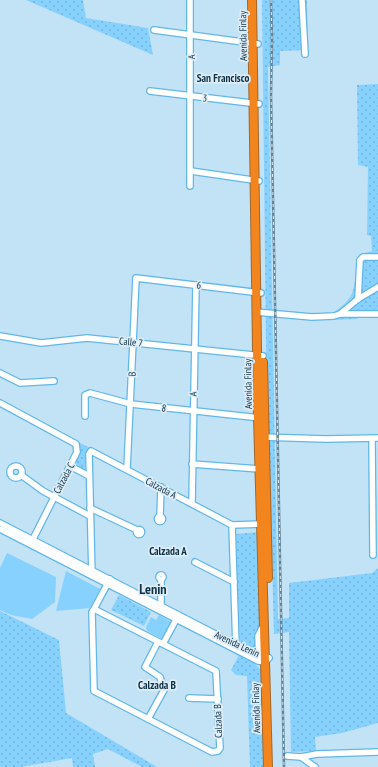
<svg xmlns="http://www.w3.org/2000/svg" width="378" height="767" font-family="'PT Sans Narrow',sans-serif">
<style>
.grass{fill:url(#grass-dots)}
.park{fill:#87d1fe}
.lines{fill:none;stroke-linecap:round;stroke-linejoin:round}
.minor-casing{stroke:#61b7e8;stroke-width:8}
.highway-casing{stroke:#a2682c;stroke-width:10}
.minor{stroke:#fff;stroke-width:5.5}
.highway{stroke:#f3851e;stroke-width:8}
.rail-casing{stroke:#628599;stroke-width:2.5}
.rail{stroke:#ddecf7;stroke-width:1;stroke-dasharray:3;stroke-linecap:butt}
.labels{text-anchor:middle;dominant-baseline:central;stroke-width:3.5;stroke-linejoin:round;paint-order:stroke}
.street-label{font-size:10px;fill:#0d3246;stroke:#ddecf7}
.neighbourhood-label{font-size:11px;font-weight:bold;fill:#0d3246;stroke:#ddecf7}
.district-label{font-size:14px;font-weight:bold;fill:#0d3246;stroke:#ddecf7}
</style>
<defs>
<pattern id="grass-dots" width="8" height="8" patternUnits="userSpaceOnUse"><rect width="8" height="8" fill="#87d1fe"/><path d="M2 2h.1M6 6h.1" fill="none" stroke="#73b4db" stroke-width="1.8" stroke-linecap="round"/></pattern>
</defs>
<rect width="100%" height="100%" fill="#c2e2f6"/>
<g class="grass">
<polygon points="26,0 83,0 86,18 148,28 153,55"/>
<polygon points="262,0 307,0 308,50 280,51 280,65 268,67 278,619 289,618 289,583 372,573 378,568 378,723 342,733 315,737 316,751 291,752 289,632 274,634 266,340"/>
<path d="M378 84V315L358 317 357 319 333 320 334 312C353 299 354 293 356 269 356 263 356 259 360 254L372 251 371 236 367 235 368 167 358 165 357 85Z"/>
<polygon points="78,442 92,449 87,453 85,472 73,466 80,453"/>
<polygon points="258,532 260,623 257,635 256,665 261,670 263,767 250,767 247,676 236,675 231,670 240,653 236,534"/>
<polygon points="119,595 151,612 144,626 111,610"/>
<polygon points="0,611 59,640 66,713 157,767 142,767 108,749 93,754 95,767 73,767 72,758 21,767 0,767"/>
</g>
<g class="park">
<polygon points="7,553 56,577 55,602 32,619 11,615 0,610 0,568"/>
<polygon points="66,571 100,589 90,608 56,611"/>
<polygon points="159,615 171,622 163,639 147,631 146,627 151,617 156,620"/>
</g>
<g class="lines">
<defs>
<g id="minor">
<polyline points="302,0 305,54"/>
<polyline points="154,30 258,44"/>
<polyline points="150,91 259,104"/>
<polyline points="191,171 259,181"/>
<polyline points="190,186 190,0"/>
<polyline points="358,299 360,260 363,257 378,257"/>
<polyline points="256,312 312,317 334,316 340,314 358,299 378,287"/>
<polyline points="340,314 378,314"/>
<polyline points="0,336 41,343 87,338 263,356"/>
<polyline points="0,373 20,383 54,381"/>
<polyline points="0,403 76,444 77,452 31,543"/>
<polyline points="85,416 85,395 90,393 131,404 261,418"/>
<polyline points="261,437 326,439 378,438"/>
<polyline points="372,439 373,555"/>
<polyline points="192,464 261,469"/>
<polyline points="70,466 89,476"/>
<circle cx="16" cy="472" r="6"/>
<polyline points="127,469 136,278 261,293"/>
<polyline points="21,475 43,491 90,516"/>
<polyline points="192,503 196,285"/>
<polyline points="90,508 137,530"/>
<polyline points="160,516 161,487"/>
<circle cx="160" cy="519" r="2.5"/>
<polyline points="0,523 254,654 267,657"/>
<polyline points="232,525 236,647"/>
<polyline points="0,529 258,661 265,662 269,658"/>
<circle cx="139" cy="532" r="2.5"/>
<polyline points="195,562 234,582"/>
<circle cx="161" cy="577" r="2"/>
<polyline points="92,576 89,454 91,451 232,525 263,524"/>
<polyline points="161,605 161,580"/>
<polyline points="94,609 216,671 220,748 218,751 212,752 94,691 92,612 94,609 110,579"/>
<polyline points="163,644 178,616"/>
<polyline points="259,659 258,636 263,626"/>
<polyline points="189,698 218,699"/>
<polyline points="148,719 164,690 160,677 145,667 158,642"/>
<polyline points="287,756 301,757"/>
<polyline points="315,767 301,757 317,754 378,752"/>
</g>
<g id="highway">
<polyline points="252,0 258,418 268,767"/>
<polyline points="263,362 268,578"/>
</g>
</defs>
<use href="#minor" class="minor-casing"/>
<use href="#highway" class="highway-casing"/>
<use href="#minor" class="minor"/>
<use href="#highway" class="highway"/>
<defs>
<polyline id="rail" points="271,0 272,40 271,95 284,767"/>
</defs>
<use href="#rail" class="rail-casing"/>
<use href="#rail" class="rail"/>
</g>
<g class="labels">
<g class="street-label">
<text transform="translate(243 36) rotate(-91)">Avenida Finlay</text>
<text transform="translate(191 57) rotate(-90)">A</text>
<text transform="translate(205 98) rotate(7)">3</text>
<text transform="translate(199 285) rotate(7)">6</text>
<text transform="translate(131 342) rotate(6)">Calle 7</text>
<text transform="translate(132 374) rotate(-88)">B</text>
<text transform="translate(248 384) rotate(-91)">Avenida Finlay</text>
<text transform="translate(193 394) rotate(-88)">A</text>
<text transform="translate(164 408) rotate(7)">8</text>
<text transform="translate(64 478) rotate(-62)">Calzada C</text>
<text transform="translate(161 488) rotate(28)">Calzada A</text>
<text transform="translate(237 644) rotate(25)">Avenida Lenin</text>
<text transform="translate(256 708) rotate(-92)">Avenida Finlay</text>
<text transform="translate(218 721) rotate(-92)">Calzada B</text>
</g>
<g class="neighbourhood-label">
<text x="223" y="78">San Francisco</text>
<text x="168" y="551">Calzada A</text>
<text x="157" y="685">Calzada B</text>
</g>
<g class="district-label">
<text x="153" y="589">Lenin</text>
</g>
</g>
</svg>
